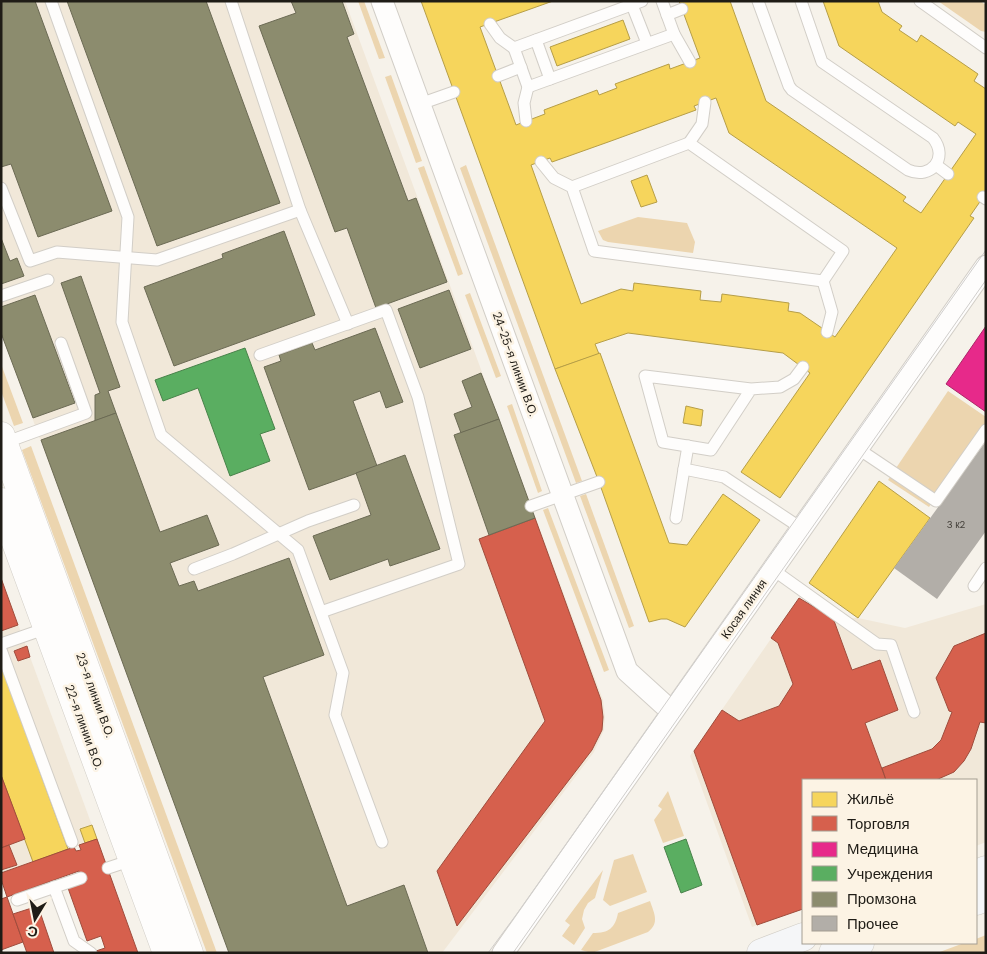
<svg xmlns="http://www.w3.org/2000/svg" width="987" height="954" font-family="'DM Sans',sans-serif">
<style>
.built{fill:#f1e8d9}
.green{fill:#ecd5af}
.homes{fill:#f6d55c;stroke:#b69e47;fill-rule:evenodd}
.shops{fill:#d6604d;stroke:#9f4c3c}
.health{fill:#e7298a;stroke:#ab2567}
.public{fill:#5aae61;stroke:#48824a}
.industry{fill:#8c8c6e;stroke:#6b6a54}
.building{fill:#b2aea8}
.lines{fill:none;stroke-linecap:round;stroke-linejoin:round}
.service-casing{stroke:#d2cec7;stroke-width:13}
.minor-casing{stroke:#d2cec7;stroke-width:23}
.tertiary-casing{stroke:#d2cec7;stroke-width:29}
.secondary-casing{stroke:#d2cec7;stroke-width:29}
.service{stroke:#fefdfc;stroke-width:11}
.minor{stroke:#fefdfc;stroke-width:21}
.tertiary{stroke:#fefdfc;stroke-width:28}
.secondary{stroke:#f5f6f8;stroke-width:28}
.tram{stroke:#d0cecc;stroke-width:1}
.labels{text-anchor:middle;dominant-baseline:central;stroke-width:5;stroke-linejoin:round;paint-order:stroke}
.number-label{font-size:10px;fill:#44403a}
.street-label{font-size:12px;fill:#1f1c16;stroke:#fcf3e4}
</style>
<rect width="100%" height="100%" fill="#f6f2ea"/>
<g class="built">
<polygon points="1,1 345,1 603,700 605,717 604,730 594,752 442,953 229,953 1,333"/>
<polygon points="1,578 97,839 1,873"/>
<polygon points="799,598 833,618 858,618 905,628 986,604 986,842 976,846 976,780 803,780 803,909 752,927 690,756"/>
</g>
<g class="green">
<polygon points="358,1 364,1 385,58 379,59"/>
<polygon points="938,1 980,1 986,5 986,32 981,31"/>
<polygon points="391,75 422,161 416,163 385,77"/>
<polygon points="466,165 582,481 576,483 460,168"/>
<polygon points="424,166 463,274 458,276 418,168"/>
<polygon points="638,217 687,223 695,242 693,253 608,242 603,240 598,231"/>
<polygon points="470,293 501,376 496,378 465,295"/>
<polygon points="1,364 23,423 14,426 1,391"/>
<polygon points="948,391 986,417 986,422 929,507 888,480"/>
<polygon points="512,404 542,491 538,493 507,406"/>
<polygon points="31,446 217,953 207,953 22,450"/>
<polygon points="586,494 634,626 629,628 580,496"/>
<polygon points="548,508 609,670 604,672 543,510"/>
<polygon points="668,791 684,836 663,843 654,820 662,809 658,806"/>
<polygon points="633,854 647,892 610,906 603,900 614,860"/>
<polygon points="603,870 595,898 588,903 584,910 582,919 585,928 574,945 562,936 570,925 565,921"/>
<path d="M650 901C654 913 660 923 648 932L592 953 581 950 593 933C609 933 615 928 618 913Z"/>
<polygon points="986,935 986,953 937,953 964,943 976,943 976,939"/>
</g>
<g class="homes">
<path d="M421 1H553L480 27 516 125 545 114 544 110 597 90 599 95 617 88 615 84 669 64 670 69 700 58 679 1H730L766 101 906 197 903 201 921 213 976 134 958 122 955 126 839 46 823 1H878L882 12 902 26 899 30 917 42 921 35 978 74 974 81 986 89V193L970 216 974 218 780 498 741 472 810 373 783 353 628 333 595 344 599 354 555 369ZM716 98 729 133 897 248 835 337 800 313 788 311 789 303 722 294 721 302 700 300 701 291 634 283 633 291 621 289 581 304 531 165 550 158 552 162 611 141 696 110 694 106Z"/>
<polygon points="623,20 630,39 557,66 550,47"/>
<polygon points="647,175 657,202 641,207 631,181"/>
<polygon points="600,353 669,543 687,545 723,494 760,520 685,627 667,619 661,619 649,622 599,482 555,369"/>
<polygon points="686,406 703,410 701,426 683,423"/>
<polygon points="879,481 930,518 858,618 809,583"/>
<polygon points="1,665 68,849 33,862 1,775"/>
<polygon points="92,825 97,839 85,843 80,829"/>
</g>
<g class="shops">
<polygon points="535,518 601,700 603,717 602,730 592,750 457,926 437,871 545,721 479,539"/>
<polygon points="1,578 18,625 1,631"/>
<polygon points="799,598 833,618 852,670 880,660 898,710 865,723 886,780 803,780 803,909 757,925 694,751 722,710 739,721 779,706 793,684 778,643 771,638"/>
<polygon points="986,633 986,723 980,722 971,749 964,761 954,772 936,780 886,780 882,768 932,749 941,740 952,712 949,711 936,678 954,646"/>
<polygon points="27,646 30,657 18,661 14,651"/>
<polygon points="1,775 25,839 1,848"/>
<polygon points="97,839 138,953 90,953 105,948 101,936 87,941 68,888 82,883 79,871 7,897 1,879 1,873 74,847 76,851 81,850 79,845"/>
<polygon points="9,845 17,865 1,870 1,848"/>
<polygon points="7,897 23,942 1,950 1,899"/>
<polygon points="38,906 54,953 27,953 13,914"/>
</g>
<polygon class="health" points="986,326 986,412 946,384"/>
<g class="public">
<polygon points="245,348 275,429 260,434 270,461 230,476 198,388 163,401 155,380"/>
<polygon points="686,839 702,885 681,893 664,847"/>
</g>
<g class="industry">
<polygon points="1,1 35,1 112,211 38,237 11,164 1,167"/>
<polygon points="67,1 206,1 280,203 157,246"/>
<polygon points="291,1 342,1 354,34 347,37 408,201 416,198 447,282 376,308 347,228 335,232 259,26 296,13"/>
<polygon points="284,231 315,315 174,366 144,287 223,258 222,254"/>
<polygon points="1,238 10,261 17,258 24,276 1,284"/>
<polygon points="81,276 120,387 108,391 116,413 95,421 95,395 100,393 61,283"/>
<polygon points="449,290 471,349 420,368 398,309"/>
<polygon points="35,295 75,403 33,418 1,333 1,307"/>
<polygon points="375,328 403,402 386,408 380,391 353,401 377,466 309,490 264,367 281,361 279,355 312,343 315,350"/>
<polygon points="481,373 499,419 461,433 454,414 472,407 462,381"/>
<polygon points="116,413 160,532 207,515 219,545 170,563 179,586 194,581 198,591 289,558 324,655 263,677 347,906 404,885 428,953 229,953 41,440"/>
<polygon points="499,419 535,518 489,535 454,435"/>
<polygon points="405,455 440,549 390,566 388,559 330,580 313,536 371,515 356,473"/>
</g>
<polygon class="building" points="986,441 986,531 937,599 894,568"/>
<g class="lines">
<defs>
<g id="service">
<polyline points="51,1 128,217 122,322 161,435 298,550 343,673 335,715 382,842"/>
<polyline points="231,1 300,210 348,324"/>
<polyline points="642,1 514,48 528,87 674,34"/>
<polyline points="662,1 674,34 690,62"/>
<path d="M758 1 789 86 792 90 908 170C931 180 949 158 933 138L822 62 801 1"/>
<polyline points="920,1 986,48"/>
<polyline points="632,5 647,43"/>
<polyline points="667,15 682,9"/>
<polyline points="490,24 500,38 514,48"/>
<polyline points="536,40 550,79"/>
<polyline points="498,76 521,67"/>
<polyline points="420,104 454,92"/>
<polyline points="526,121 524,103 528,87"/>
<polyline points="689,143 702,124 705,102"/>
<polyline points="541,162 554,178 572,187 594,251 823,281 843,251 689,143 572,187"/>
<polyline points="936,165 948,174"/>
<polyline points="1,188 30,261 57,252 157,260 300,210"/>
<polyline points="983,197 986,199"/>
<polyline points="823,281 832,312 827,332"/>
<polyline points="1,296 48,280"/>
<polyline points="260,355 386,310 418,397 459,564 321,612"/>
<polyline points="751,389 711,450 663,442 645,376 751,389 780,387 794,379 803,367"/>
<polyline points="4,443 86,413 61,343"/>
<polyline points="688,446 684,469 724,477 801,528"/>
<polyline points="857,448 936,501 986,430"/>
<polyline points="531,506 599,482"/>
<polyline points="676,518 684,469"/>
<polyline points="194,569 233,554 308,521 354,505"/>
<polyline points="772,569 877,644 891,645 914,712"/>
<polyline points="974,586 986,568"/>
<polyline points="1,644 47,628"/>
<polyline points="1,650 72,842"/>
<polyline points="108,868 132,860"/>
<polyline points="54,887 74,941 91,953"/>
<polyline points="17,900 81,878"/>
</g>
<g id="minor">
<polyline points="382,1 627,671 671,711"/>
<polyline points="503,953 986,266"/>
</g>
<g id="tertiary">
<polyline points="1,436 189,953"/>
<polyline points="1,502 167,953"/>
</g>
<g id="secondary">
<polyline points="976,874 986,870"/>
<polyline points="976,901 986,897"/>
<polyline points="761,953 803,937"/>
<polyline points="833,953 860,943"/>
</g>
</defs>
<use href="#service" class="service-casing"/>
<use href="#minor" class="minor-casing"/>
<use href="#tertiary" class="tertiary-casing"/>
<use href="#secondary" class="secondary-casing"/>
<use href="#service" class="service"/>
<use href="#minor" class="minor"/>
<use href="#tertiary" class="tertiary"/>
<use href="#secondary" class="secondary"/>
<g class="tram">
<polyline points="488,953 516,915 986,250"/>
<polyline points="513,953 986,280"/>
</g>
</g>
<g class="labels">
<g class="number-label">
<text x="956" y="524">3 к2</text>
</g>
<g class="street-label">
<text transform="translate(515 364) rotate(70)">24-25-я линии В.О.</text>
<text transform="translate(744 609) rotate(-55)">Косая линия</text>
<text transform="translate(95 695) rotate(70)">23-я линии В.О.</text>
<text transform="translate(84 727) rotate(70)">22-я линии В.О.</text>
</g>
</g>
<rect width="987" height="954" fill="none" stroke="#1f1c16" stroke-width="5"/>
<rect x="802" y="779" width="175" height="165" fill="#fcf3e4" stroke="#a49d92"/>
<rect x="812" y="792" width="25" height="15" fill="#f6d55c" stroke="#a49d92"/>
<text x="847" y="804" font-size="15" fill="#1f1c16">Жильё</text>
<rect x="812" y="816" width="25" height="15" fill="#d6604d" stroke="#a49d92"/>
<text x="847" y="829" font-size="15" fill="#1f1c16">Торговля</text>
<rect x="812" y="842" width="25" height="15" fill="#e7298a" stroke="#a49d92"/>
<text x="847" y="854" font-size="15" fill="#1f1c16">Медицина</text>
<rect x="812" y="866" width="25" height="15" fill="#5aae61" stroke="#a49d92"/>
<text x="847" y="879" font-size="15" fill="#1f1c16">Учреждения</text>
<rect x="812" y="892" width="25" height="15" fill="#8c8c6e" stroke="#a49d92"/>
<text x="847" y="904" font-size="15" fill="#1f1c16">Промзона</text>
<rect x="812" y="916" width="25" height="15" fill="#b2aea8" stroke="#a49d92"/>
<text x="847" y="929" font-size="15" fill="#1f1c16">Прочее</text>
<g transform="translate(35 919) rotate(190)" stroke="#fcf3e4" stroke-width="4" paint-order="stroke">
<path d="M0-4L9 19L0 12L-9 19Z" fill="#1f1c16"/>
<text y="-8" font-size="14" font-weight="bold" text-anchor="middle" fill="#1f1c16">С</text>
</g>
</svg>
